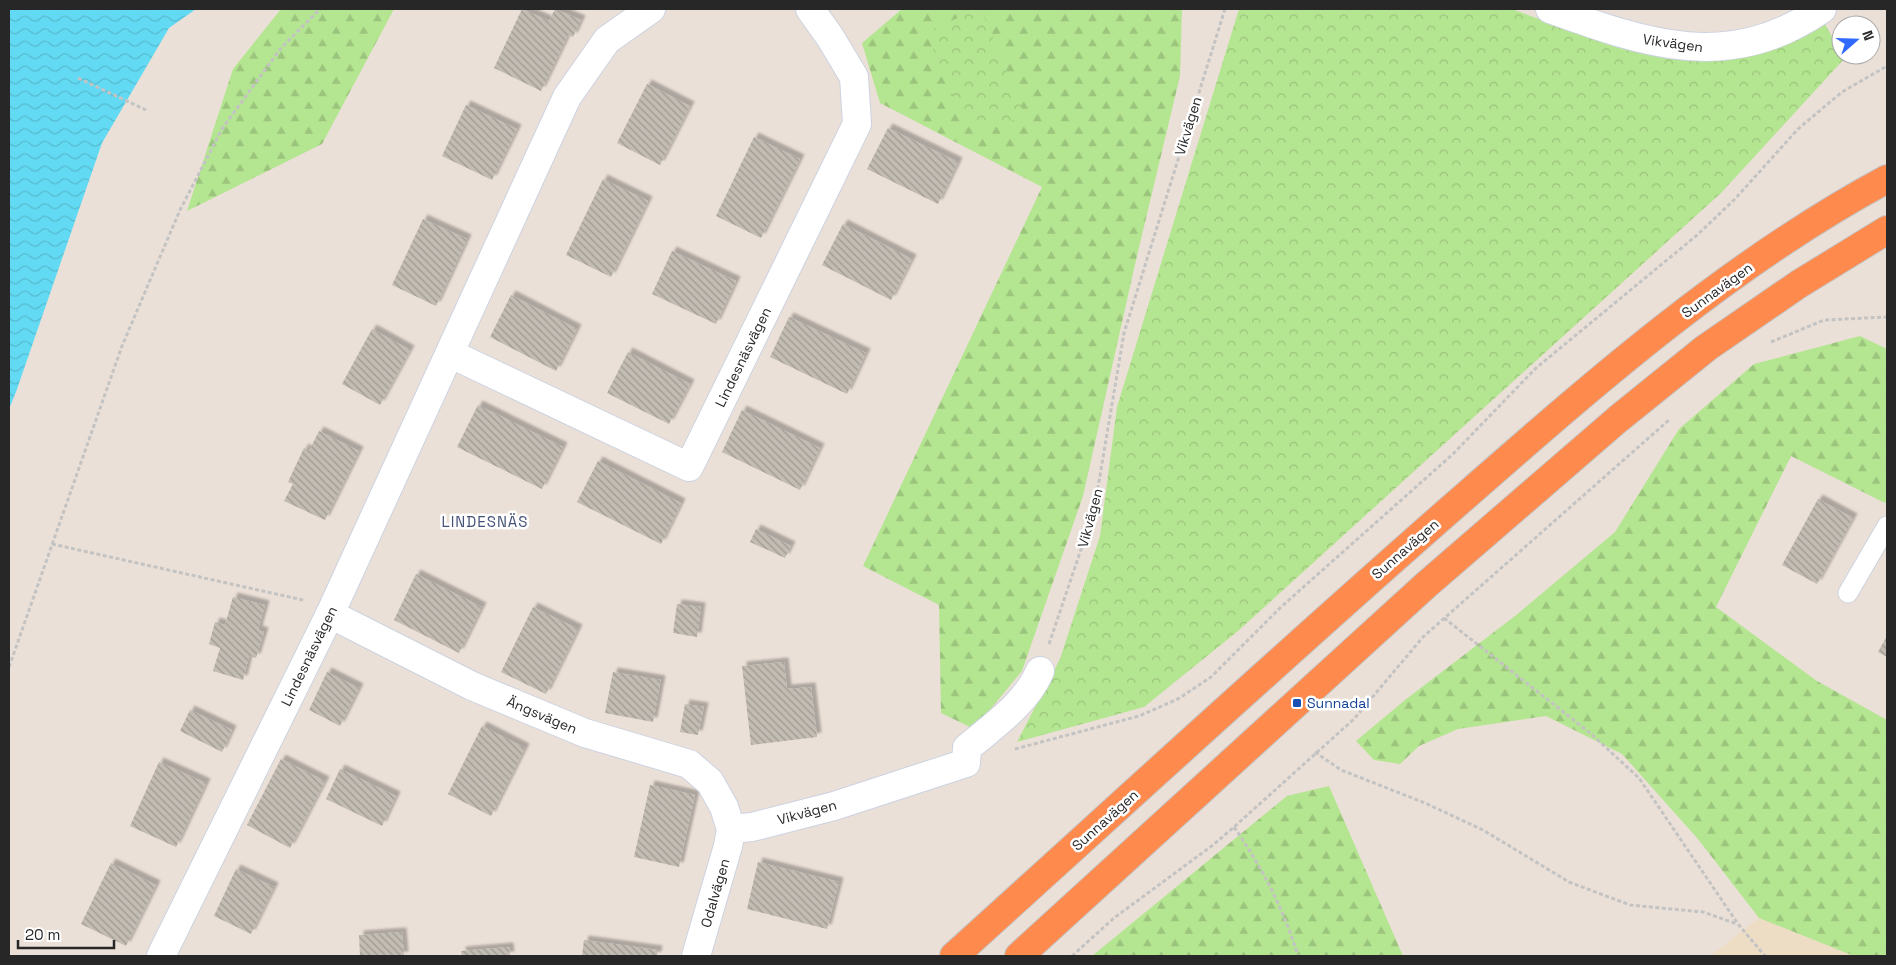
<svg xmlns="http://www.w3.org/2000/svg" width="1896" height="965" font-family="'Space Grotesk',sans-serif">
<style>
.education{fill:#eeddc5}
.forest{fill:url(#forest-firs)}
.park{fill:url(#park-crowns)}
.water{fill:url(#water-waves)}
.building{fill:url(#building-back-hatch);filter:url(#shadow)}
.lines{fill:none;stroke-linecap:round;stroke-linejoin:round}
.lane-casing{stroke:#ccd2e1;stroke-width:21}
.street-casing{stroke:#ccd2e1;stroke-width:30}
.highway-casing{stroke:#c3c3c3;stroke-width:30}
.path{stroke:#c3c3c3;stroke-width:3;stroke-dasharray:4 2.5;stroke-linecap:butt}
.lane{stroke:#fff;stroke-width:19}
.street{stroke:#fff;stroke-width:28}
.highway{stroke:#ff8a4d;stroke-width:28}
.transit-dot{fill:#1a4fb4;stroke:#fff;stroke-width:2}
.labels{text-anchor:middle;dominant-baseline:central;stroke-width:5;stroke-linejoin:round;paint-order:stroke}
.street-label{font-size:14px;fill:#272727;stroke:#fff}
.transit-label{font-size:14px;fill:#164399;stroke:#fff;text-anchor:start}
.neighbourhood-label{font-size:15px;letter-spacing:1px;fill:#465379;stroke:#fff}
</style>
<defs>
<pattern id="forest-firs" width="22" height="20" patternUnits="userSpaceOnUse" patternTransform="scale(1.25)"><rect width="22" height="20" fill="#b4e590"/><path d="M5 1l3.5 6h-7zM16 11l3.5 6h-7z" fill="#9bc47c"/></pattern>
<pattern id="park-crowns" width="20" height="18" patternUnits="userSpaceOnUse" patternTransform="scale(1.25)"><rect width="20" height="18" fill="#b4e590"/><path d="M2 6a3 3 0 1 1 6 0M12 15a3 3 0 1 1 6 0" fill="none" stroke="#9bc47c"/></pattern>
<pattern id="water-waves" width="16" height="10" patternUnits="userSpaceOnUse" patternTransform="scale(1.25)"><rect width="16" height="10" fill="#63daf3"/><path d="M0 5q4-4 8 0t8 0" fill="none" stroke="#56bbd0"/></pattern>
<pattern id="building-back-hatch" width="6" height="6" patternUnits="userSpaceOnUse" patternTransform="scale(1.25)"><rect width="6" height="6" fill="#c2bcb3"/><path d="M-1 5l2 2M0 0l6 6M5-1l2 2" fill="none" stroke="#9e9992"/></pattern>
<filter id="shadow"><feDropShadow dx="4.5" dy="-4.5" stdDeviation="1" flood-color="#0004"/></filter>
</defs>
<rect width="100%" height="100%" fill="#ebe0d7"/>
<polygon class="education" points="1759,918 1854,956 1710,956"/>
<g class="forest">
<polygon points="281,9 394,9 322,144 187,211 233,69"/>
<polygon points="902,9 1182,9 1180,76 1136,260 1083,496 1022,671 974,729 941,713 939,605 863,566 1042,187 880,103 862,43"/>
<polygon points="1860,336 1887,349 1887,499 1885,503 1791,456 1716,607 1817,681 1887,720 1887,956 1854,956 1759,918 1698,839 1622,754 1546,716 1458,729 1419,746 1400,764 1374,760 1356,741 1405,700 1515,616 1615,532 1679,429 1754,364"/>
<polygon points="1329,786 1403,956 1092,956 1287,796"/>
</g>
<g class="park">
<polygon points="978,9 981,9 1025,115 998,127 962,117 926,32"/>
<polygon points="1239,9 1512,9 1609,45 1720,61 1825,24 1844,59 1721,193 1238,631 1144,707 1017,742 1060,659 1100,536 1117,407"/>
</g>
<polygon class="water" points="9,9 196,9 169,28 102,143 16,392 9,409"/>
<g class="building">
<polygon points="522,9 549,21 555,9 581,20 573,37 568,35 541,91 494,68"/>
<polygon points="647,84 690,106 660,165 617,143"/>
<polygon points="466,105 517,129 492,180 442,156"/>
<polygon points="888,128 958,162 938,204 867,169"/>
<polygon points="754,137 800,159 761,238 716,216"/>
<polygon points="603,179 648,201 611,277 566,255"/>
<polygon points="423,219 467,239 436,306 392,285"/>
<polygon points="843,224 912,259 891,300 822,265"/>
<polygon points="672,251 736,281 716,324 652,294"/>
<polygon points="511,295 577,329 556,371 490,337"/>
<polygon points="789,317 866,353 847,394 770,357"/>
<polygon points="372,329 410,350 380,405 342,384"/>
<polygon points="628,352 690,384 669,424 607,393"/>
<polygon points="478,405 563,447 542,489 457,447"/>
<polygon points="742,410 820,448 800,490 722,452"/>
<polygon points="319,431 359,451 325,520 284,501 293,484 288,482 304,448 309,451"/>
<polygon points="598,461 681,503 661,544 577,502"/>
<polygon points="1818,499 1853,518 1817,584 1782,565"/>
<polygon points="756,529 791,546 785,558 750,542"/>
<polygon points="416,574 482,607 459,653 394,620"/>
<polygon points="233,597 265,605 258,630 264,632 256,658 249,656 243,680 213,671 220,648 209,644 215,622 225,625"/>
<polygon points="677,604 701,607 697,637 673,633"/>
<polygon points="533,607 578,629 546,694 501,672"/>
<polygon points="1887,636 1887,657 1878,652"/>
<polygon points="784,662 787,689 811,687 817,737 751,745 742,666"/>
<polygon points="327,672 359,688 340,726 309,710"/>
<polygon points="613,672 661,680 653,722 605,713"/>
<polygon points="685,704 704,707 698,735 680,732"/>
<polygon points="190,710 232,730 222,752 180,731"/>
<polygon points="482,726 525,748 491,816 448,794"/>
<polygon points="281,759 325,781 290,848 247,825"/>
<polygon points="159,762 206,783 176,847 130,826"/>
<polygon points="340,769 396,796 382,826 326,799"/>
<polygon points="650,785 695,795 679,867 634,857"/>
<polygon points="758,862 839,882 827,929 747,909"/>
<polygon points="111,863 156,885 126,946 81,924"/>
<polygon points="236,869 274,887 251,934 214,916"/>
<polygon points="402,932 404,956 360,956 359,935"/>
<polygon points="584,940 658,950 657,956 582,956"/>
<polygon points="509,947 510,956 462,956 461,951"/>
</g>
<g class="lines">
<defs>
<polyline id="lane" points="1848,593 1887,526"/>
<g id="street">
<path d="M1550 9C1647 44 1729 73 1822 9"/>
<polyline points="451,354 689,467 857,124 854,77 830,37 810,9"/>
<polyline points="330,614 472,686 585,733 689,764 710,782 724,807 731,829 728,846 696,956"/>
<path d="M731 829 752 827 834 806 966 763 967 748C994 725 1026 704 1040 671"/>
<polyline points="161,956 330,614 567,97 607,40 651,9"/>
</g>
<g id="highway">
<path d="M954 956C1120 806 1285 654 1454 506 1590 387 1727 265 1887 179"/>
<polyline points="1019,956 1426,585 1618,419 1706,348 1799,284 1887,230"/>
</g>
</defs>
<use href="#lane" class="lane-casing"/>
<use href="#street" class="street-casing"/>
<use href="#highway" class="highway-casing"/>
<g class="path">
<polyline points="78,78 146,110"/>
<polyline points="1771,342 1824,320 1887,317"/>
<polyline points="52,544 303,600"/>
<polyline points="1444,618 1590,733 1639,778 1738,924 1765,956"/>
<polyline points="1049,644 1094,511 1124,333 1225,9"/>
<polyline points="9,667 122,346 180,210 222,129 281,48 320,9"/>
<polyline points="1015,749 1139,716 1178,699 1211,677 1281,607 1453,454 1536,368 1696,236 1735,199 1798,129 1842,92 1887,66"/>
<polyline points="1315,752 1341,770 1425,803 1483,830 1569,882 1630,905 1703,912 1737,924"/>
<path d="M1234 827C1262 867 1284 910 1298 956"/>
<polyline points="1072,956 1114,918 1213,845 1234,827 1354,719 1423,637 1669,420"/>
</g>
<use href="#lane" class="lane"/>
<use href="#street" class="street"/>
<use href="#highway" class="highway"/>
</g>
<rect class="transit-dot" x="1292" y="698" width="10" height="10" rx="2.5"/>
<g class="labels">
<g class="street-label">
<text transform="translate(1673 43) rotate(8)">Vikvägen</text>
<text transform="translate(1188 126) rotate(-73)">Vikvägen</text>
<text transform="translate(1717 290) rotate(-36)">Sunnavägen</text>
<text transform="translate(743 357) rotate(-64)">Lindesnäsvägen</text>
<text transform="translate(1090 518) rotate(-75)">Vikvägen</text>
<text transform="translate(1405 549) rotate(-41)">Sunnavägen</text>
<text transform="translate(309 656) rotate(-64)">Lindesnäsvägen</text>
<text transform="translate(542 715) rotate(23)">Ängsvägen</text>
<text transform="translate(807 812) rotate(-15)">Vikvägen</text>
<text transform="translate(1105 820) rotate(-42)">Sunnavägen</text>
<text transform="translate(715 893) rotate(-74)">Odalvägen</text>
</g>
<g class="transit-label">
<text x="1307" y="703">Sunnadal</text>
</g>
<g class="neighbourhood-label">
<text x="485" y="521">LINDESNÄS</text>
</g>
</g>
<rect width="1896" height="965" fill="none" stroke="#272727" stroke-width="20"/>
<g transform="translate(1856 40) rotate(70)"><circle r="24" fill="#ffffff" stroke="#a9a9a9"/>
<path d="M0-4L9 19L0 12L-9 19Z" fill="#2f69ff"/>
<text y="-8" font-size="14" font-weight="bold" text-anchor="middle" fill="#272727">N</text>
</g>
<path d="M18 940v8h96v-8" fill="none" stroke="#272727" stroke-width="2.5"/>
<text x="25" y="940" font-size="15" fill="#272727" stroke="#ffffff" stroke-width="4" paint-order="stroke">20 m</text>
</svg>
